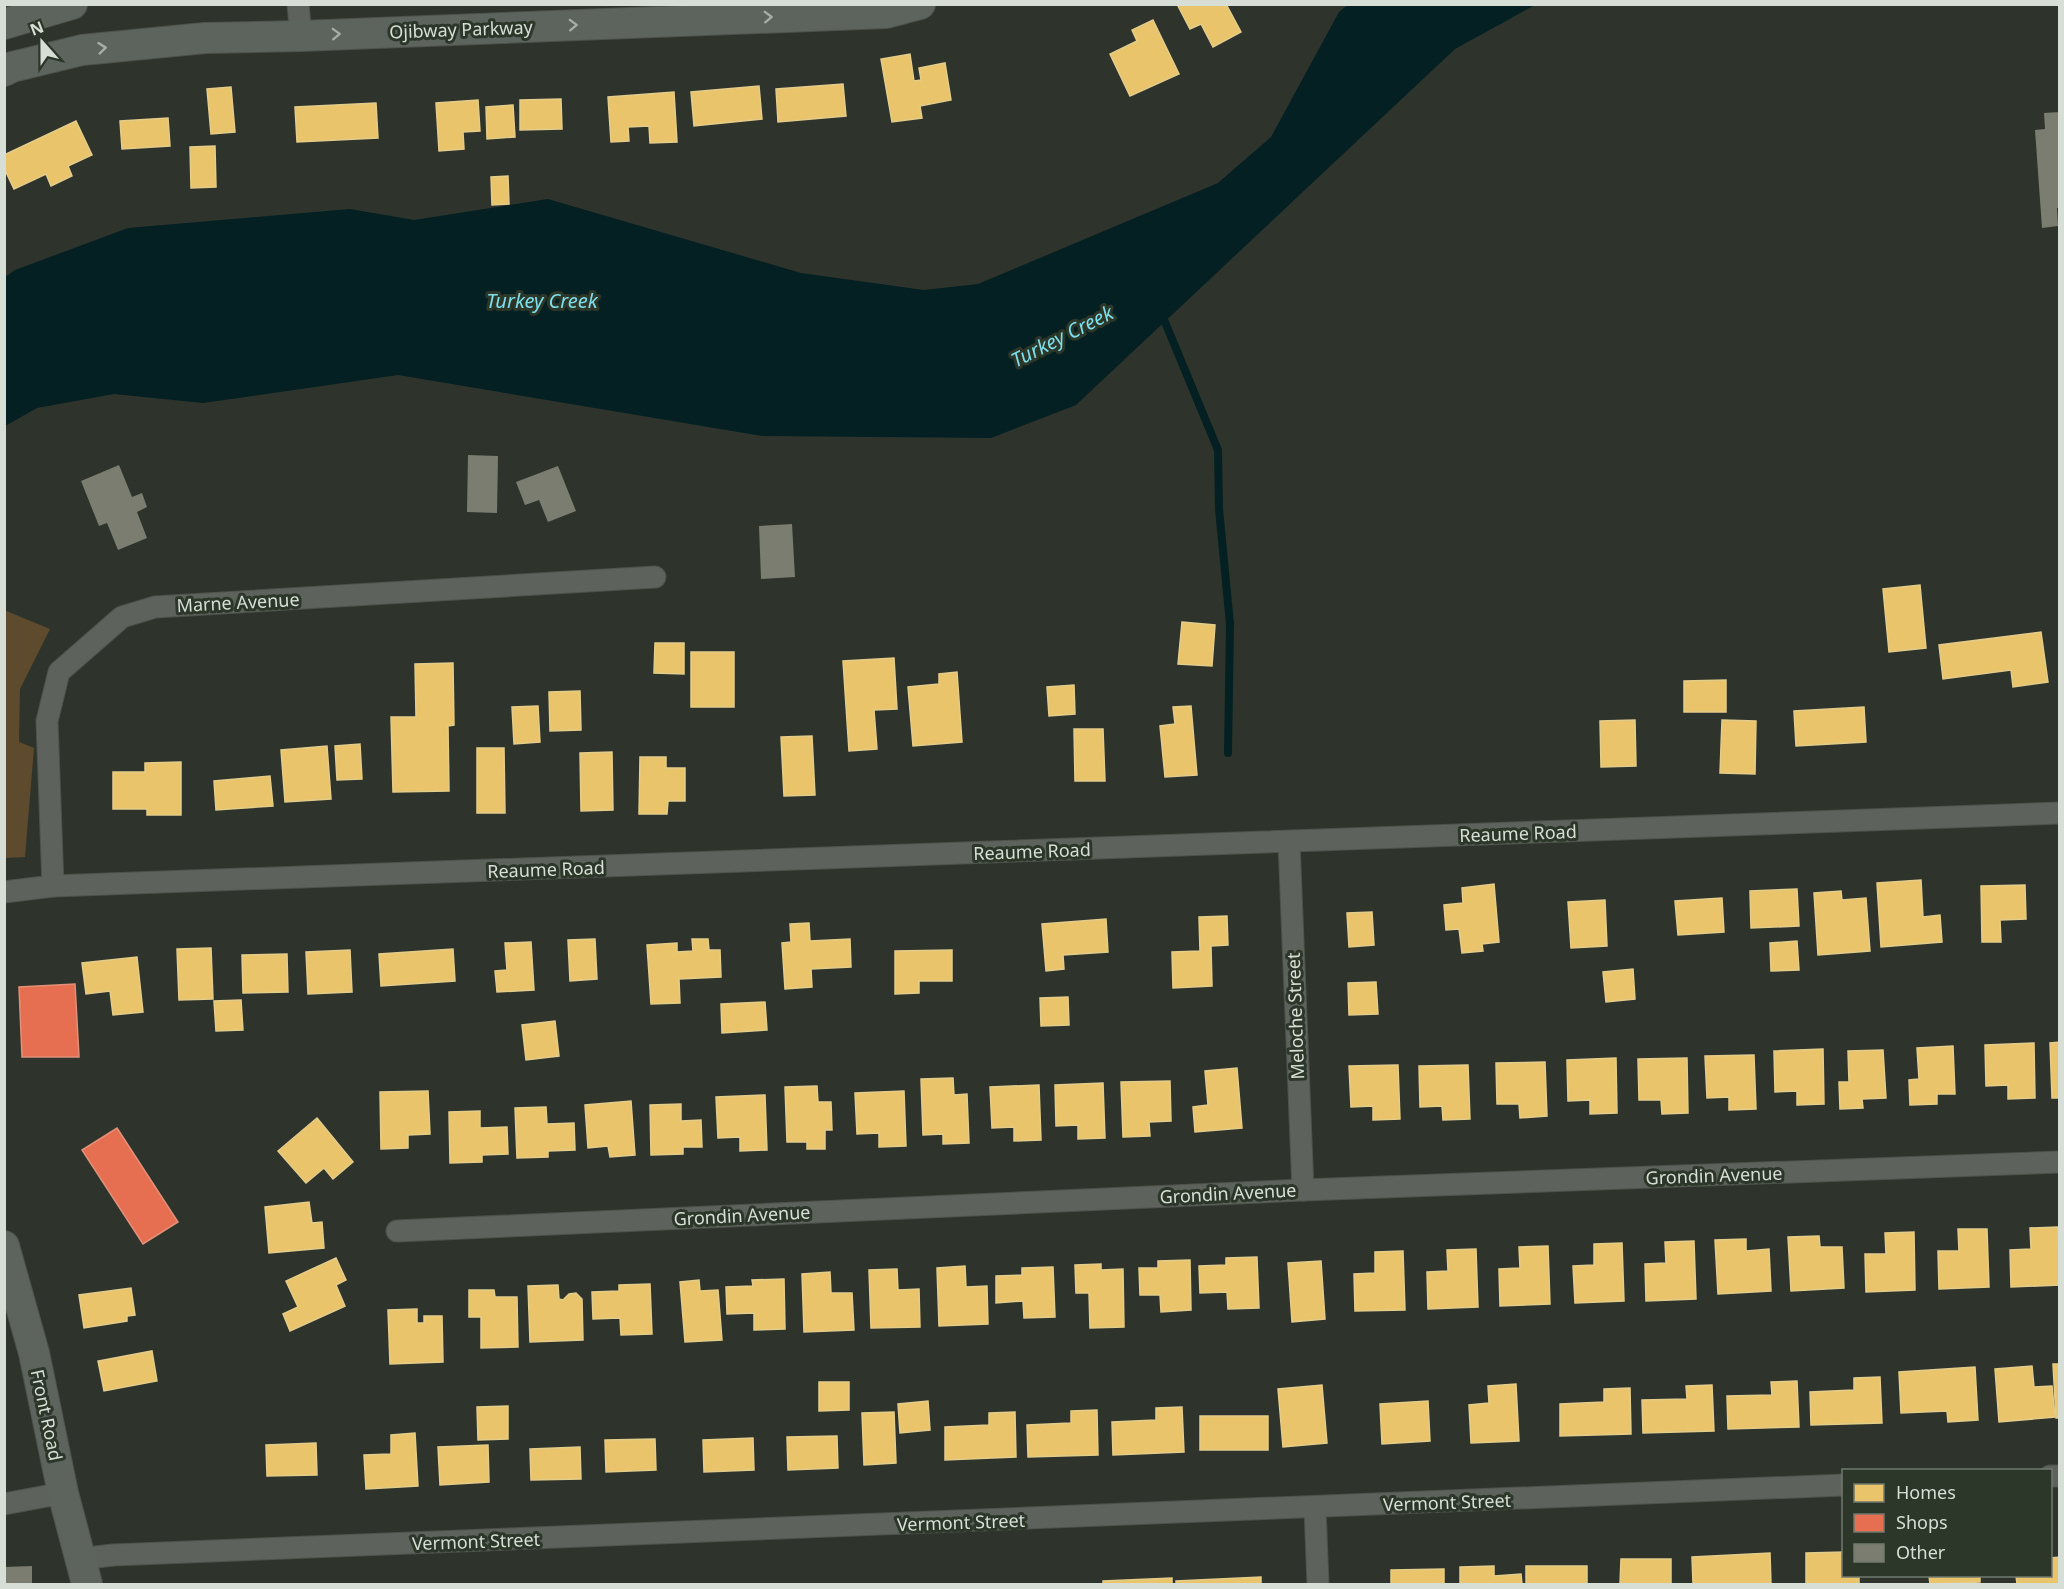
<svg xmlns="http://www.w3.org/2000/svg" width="2064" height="1589" font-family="'Noto Sans',sans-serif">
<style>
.green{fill:#5e4a2d}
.water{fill:#042022}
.homes{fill:#e9c46a;stroke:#e4cc8a;stroke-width:1.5}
.shops{fill:#e76f51;stroke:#e29079;stroke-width:1.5}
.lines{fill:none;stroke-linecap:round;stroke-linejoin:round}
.stream{stroke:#042022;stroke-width:8}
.building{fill:#7a7d70}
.minor-casing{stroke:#4d524b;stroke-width:23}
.secondary-casing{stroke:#4d524b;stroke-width:32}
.minor{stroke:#5e625c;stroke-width:21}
.secondary{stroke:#5d645e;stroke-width:30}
.oneway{stroke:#a6ada5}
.labels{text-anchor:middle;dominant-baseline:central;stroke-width:6;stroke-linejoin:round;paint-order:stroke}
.street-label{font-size:18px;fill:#d7ded5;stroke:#2c3729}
.water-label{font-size:20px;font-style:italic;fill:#7cdfeb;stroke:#2c3729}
</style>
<rect width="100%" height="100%" fill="#2e342c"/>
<polygon class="green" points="4,610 50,629 20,689 19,742 34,748 25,857 5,858"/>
<polygon class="water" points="1349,4 1535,5 1455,49 1076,405 991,438 762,436 398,375 203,403 114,394 37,408 5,426 5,277 15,270 128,228 350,209 414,220 548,199 801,273 924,290 978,284 1218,183 1271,137 1339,12"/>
<g class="homes">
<polygon points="1177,4 1226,4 1241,32 1213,47 1201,24 1190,29"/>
<polygon points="1153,20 1179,74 1130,96 1110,54 1137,41 1132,30"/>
<polygon points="910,54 914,81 921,80 919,68 945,63 951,100 920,106 922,118 892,122 881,59"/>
<polygon points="843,84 846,116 778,122 776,89"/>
<polygon points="759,86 762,119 694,126 691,92"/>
<polygon points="231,87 235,132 211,134 207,89"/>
<polygon points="674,92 677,142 650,143 649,126 628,127 629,141 611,142 608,97"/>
<polygon points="561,99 562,129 520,130 520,100"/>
<polygon points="478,100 480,131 463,132 464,149 439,151 436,103"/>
<polygon points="376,103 378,138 297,142 295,107"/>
<polygon points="513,105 515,137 487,139 486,107"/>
<polygon points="168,118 170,146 122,149 120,121"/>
<polygon points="76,121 92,155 68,166 72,176 51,186 46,174 14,189 4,168 4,155"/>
<polygon points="215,146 216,187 191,188 190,147"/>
<polygon points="508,176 509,204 492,205 491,177"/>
<polygon points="1920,585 1926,648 1889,652 1883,589"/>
<polygon points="1182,622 1215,625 1212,666 1178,664"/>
<polygon points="2041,632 2048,682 2013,687 2011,670 1943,679 1939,645"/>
<polygon points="655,643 684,643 684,674 654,673"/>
<rect x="691" y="652" width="43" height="55"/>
<polygon points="894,658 897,709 874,710 877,749 849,751 843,661"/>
<polygon points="453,663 454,725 448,726 449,791 393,792 391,717 416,717 415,664"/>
<polygon points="957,672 962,742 913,746 908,687 939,684 939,674"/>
<polygon points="1726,680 1726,712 1684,712 1684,681"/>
<polygon points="1074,685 1075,714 1049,716 1047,687"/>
<polygon points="580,691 581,730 550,731 549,692"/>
<polygon points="538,706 540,742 514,744 512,707"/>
<polygon points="1191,706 1197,775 1165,777 1160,726 1175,724 1173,707"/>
<polygon points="1864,707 1866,742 1796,746 1794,711"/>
<polygon points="1635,720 1636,766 1601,767 1600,721"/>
<polygon points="1722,720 1756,721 1755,774 1720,773"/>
<polygon points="1074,729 1103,729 1105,781 1075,781"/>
<polygon points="812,736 815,795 784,796 781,737"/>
<polygon points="360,744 362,779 337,780 335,746"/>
<polygon points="327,746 331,799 285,802 281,750"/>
<polygon points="477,748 504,748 505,813 477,813"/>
<polygon points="612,752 613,810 581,811 580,753"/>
<polygon points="640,757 666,757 666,768 685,768 685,801 668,801 667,814 639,814"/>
<polygon points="181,762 181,815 147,815 147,809 113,809 113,772 145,772 145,763"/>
<polygon points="270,776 273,806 216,810 214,781"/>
<polygon points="1921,880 1923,917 1940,915 1942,942 1881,947 1877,883"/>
<polygon points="1494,884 1499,942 1482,944 1483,951 1462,953 1459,929 1446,930 1444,905 1463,903 1462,888"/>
<polygon points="2025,885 2026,919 2000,920 2001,942 1982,942 1981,886"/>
<polygon points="1797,889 1799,926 1751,928 1750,891"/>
<polygon points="1841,891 1842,900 1866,898 1870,951 1818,955 1814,893"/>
<polygon points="1722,898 1724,932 1678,935 1675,901"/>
<polygon points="1605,900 1607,946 1571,948 1568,902"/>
<polygon points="1372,912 1374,945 1349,947 1347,913"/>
<polygon points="1227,916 1228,945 1211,946 1212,986 1173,988 1172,952 1200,951 1199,917"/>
<polygon points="1106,919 1108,952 1063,955 1064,969 1046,971 1042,924"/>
<polygon points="809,923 810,941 850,939 851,967 811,969 812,987 785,989 782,943 791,942 790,924"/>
<polygon points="595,939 597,979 570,981 568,940"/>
<polygon points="692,939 708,939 709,950 720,950 721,977 679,979 680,1003 651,1004 647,945 677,943 677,952 693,951"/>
<polygon points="1797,941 1799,970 1771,971 1770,943"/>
<polygon points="531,942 534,990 497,992 495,971 507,970 505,943"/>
<polygon points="211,948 213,999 179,1000 177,949"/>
<polygon points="453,949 455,981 381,986 379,954"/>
<polygon points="350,950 352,992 308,994 306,952"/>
<polygon points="952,950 952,981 919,981 919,993 895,994 895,951"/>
<polygon points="287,954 288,992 243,993 242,955"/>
<polygon points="137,957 143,1012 113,1015 110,991 86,994 82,963"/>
<polygon points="1633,969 1635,999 1606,1002 1603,972"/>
<polygon points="1376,982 1378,1014 1349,1015 1348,983"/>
<polygon points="1068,997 1069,1025 1041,1026 1040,998"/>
<polygon points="241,1000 243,1030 216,1031 214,1001"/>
<polygon points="765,1002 767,1030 722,1033 721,1004"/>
<polygon points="555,1021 559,1056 526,1060 522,1025"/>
<polygon points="2060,1042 2060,1098 2052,1098 2050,1043"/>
<polygon points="2034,1043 2035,1098 2008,1099 2008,1085 1986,1086 1985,1045"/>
<polygon points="1953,1046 1955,1094 1937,1094 1937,1104 1910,1105 1909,1080 1919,1079 1917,1048"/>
<polygon points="1823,1049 1824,1104 1797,1105 1797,1091 1775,1092 1774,1051"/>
<polygon points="1883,1050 1886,1098 1862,1099 1863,1108 1840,1109 1839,1082 1849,1082 1848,1051"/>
<polygon points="1754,1055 1756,1109 1729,1110 1729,1097 1707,1098 1705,1056"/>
<polygon points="1616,1058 1617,1113 1590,1114 1590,1100 1568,1101 1567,1060"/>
<polygon points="1687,1058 1688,1113 1662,1114 1661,1100 1639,1100 1638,1059"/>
<polygon points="1545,1062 1547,1116 1520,1118 1519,1104 1497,1104 1496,1063"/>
<polygon points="1398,1065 1400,1119 1373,1120 1373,1106 1351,1107 1349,1066"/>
<polygon points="1468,1065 1470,1119 1443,1120 1442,1106 1420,1107 1419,1066"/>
<polygon points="1237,1068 1242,1128 1195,1132 1193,1107 1208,1105 1205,1071"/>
<polygon points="953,1078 954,1095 967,1094 969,1143 943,1144 943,1134 923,1135 921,1079"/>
<polygon points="1170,1081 1171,1121 1149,1122 1150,1136 1123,1137 1121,1082"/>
<polygon points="1103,1083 1105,1138 1078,1139 1078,1125 1056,1126 1055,1085"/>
<polygon points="1039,1085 1041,1140 1014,1141 1014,1127 992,1128 990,1087"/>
<polygon points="817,1086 818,1102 831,1102 832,1130 825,1130 825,1149 807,1149 807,1142 787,1142 785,1087"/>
<polygon points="428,1091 430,1134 408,1135 408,1148 381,1149 380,1092"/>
<polygon points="904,1091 906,1146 879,1147 879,1133 857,1134 855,1093"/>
<polygon points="765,1095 767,1150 740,1151 740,1137 718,1138 716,1097"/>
<polygon points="631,1101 635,1155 610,1157 608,1146 588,1148 585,1105"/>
<polygon points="681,1104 681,1121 701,1120 702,1147 683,1147 683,1154 651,1155 650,1105"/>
<polygon points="546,1107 547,1124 574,1123 575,1150 548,1151 548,1157 517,1158 515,1108"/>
<polygon points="480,1111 480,1128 507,1127 508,1154 482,1155 482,1162 450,1163 449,1112"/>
<polygon points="317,1118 353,1162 333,1179 324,1168 306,1183 278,1151"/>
<polygon points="309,1202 312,1223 322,1222 324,1248 269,1253 265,1207"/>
<polygon points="2058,1227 2060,1285 2011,1287 2010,1250 2031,1249 2030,1228"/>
<polygon points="1958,1229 1987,1229 1989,1287 1939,1289 1938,1251 1959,1251"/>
<polygon points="1914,1232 1915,1290 1866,1292 1865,1254 1886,1254 1885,1233"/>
<polygon points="1819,1236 1820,1247 1842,1247 1844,1288 1791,1291 1788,1237"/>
<polygon points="1746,1239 1746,1251 1769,1249 1771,1291 1718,1294 1715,1240"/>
<polygon points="1694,1241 1696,1299 1646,1301 1645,1264 1666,1263 1665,1242"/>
<polygon points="1622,1243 1624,1301 1575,1303 1573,1266 1594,1265 1594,1244"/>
<polygon points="1548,1246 1550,1304 1500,1306 1499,1269 1520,1268 1519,1247"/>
<polygon points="1476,1249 1478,1307 1428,1309 1427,1272 1448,1271 1447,1250"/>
<polygon points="1403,1251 1405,1310 1355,1311 1354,1274 1375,1273 1375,1252"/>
<polygon points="1257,1257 1259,1308 1228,1309 1227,1292 1200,1293 1199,1266 1226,1265 1226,1258"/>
<polygon points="336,1258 346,1280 336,1285 345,1306 290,1331 283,1314 298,1307 286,1281"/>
<polygon points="1190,1260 1191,1310 1161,1312 1160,1295 1140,1295 1139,1268 1158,1268 1158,1261"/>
<polygon points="1321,1261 1325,1319 1292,1322 1288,1263"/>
<polygon points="1101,1264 1101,1270 1123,1269 1124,1327 1090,1328 1089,1293 1076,1293 1075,1265"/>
<polygon points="965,1266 966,1287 987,1286 988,1324 939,1326 937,1268"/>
<polygon points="1053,1267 1055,1317 1024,1318 1023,1301 996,1303 996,1276 1022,1275 1022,1268"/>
<polygon points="897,1269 898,1290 919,1289 920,1327 871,1328 869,1270"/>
<polygon points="830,1272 831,1293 852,1293 854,1330 804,1332 802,1274"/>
<polygon points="784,1279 785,1329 754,1330 754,1313 727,1314 726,1287 753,1286 752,1280"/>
<polygon points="699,1280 700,1291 718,1290 722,1340 685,1342 680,1282"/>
<polygon points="650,1284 652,1334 621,1335 620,1318 593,1319 592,1292 619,1291 619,1285"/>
<polygon points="558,1285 559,1299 563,1300 569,1294 576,1293 582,1299 583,1340 530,1342 528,1286"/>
<polygon points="131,1288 135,1315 127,1316 127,1321 84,1328 79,1295"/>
<polygon points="469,1290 494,1290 495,1297 517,1297 518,1347 481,1348 481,1317 469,1317"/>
<polygon points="417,1309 417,1323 424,1323 424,1316 442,1316 443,1362 390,1364 388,1310"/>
<polygon points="152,1351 157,1381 104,1391 98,1361"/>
<polygon points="2053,1364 2060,1364 2060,1418 2056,1418"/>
<polygon points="2032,1366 2034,1387 2052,1386 2055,1417 1999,1422 1995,1369"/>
<polygon points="1975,1367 1978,1420 1948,1422 1947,1411 1901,1413 1899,1372"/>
<polygon points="1880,1377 1882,1423 1811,1425 1810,1392 1854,1390 1854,1378"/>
<polygon points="1797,1381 1799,1427 1728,1429 1727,1396 1772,1395 1771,1382"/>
<polygon points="819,1382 849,1382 849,1410 819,1411"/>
<polygon points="1516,1384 1519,1441 1471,1443 1469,1405 1489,1403 1488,1386"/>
<polygon points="1322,1385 1327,1443 1283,1447 1278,1389"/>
<polygon points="1712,1385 1714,1431 1643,1433 1642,1400 1687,1399 1686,1386"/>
<polygon points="1630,1388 1631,1434 1560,1436 1560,1404 1604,1402 1604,1389"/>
<polygon points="928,1401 930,1430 900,1433 898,1404"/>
<polygon points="1428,1401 1430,1441 1382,1444 1380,1404"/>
<polygon points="508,1406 508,1439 478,1440 477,1407"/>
<polygon points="1182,1407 1184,1452 1113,1455 1112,1422 1156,1420 1156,1408"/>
<polygon points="1097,1410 1098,1455 1028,1457 1027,1425 1071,1423 1071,1411"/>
<polygon points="894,1412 896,1463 864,1465 862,1413"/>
<polygon points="1015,1412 1016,1457 945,1460 945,1427 989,1425 989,1413"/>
<rect x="1200" y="1416" width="68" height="34"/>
<polygon points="415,1433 418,1486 366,1489 364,1455 391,1454 391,1435"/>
<polygon points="837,1436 838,1468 788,1470 787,1437"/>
<polygon points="753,1438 754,1470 704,1472 703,1440"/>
<polygon points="655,1439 656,1470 606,1472 605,1440"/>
<polygon points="316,1443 317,1475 267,1476 266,1445"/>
<polygon points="488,1445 489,1482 440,1485 438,1447"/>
<polygon points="580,1447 581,1479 531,1480 530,1449"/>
<polygon points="1844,1552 1844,1576 1859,1576 1859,1584 1806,1584 1806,1553"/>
<polygon points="1770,1553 1771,1584 1693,1584 1692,1557"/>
<polygon points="2060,1557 2060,1584 2017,1584 2016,1576 2050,1576 2050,1558"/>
<polygon points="1621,1559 1671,1559 1671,1584 1620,1584"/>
<polygon points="1494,1566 1494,1576 1521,1574 1522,1584 1460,1584 1460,1567"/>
<rect x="1526" y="1566" width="61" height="18"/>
<polygon points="1444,1569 1444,1584 1391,1584 1391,1570"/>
<polygon points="1929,1576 1980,1576 1980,1582 1930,1584"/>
<polygon points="1261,1577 1261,1584 1176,1584 1176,1581"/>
<polygon points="1172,1578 1172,1584 1103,1584 1103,1581"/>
</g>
<g class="shops">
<polygon points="75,984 79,1057 22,1057 19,987"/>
<polygon points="117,1128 178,1222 143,1244 82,1150"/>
</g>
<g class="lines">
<polyline class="stream" points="1159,315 1165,322 1218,450 1219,509 1230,624 1228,753"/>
</g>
<g class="building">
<polygon points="2060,112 2060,208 2057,208 2058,226 2042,228 2035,130 2045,129 2044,113"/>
<polygon points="468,455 498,456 497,513 467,512"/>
<polygon points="119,465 132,497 142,493 147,507 137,512 147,538 118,550 107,523 99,526 81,481"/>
<polygon points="558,466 576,511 548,522 539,500 525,505 516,482"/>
<polygon points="792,524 795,577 761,579 759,526"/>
<polygon points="32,1566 32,1584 4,1584 4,1567"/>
</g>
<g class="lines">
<defs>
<g id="minor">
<polyline points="298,4 301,36"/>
<polyline points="1289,842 1303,1190"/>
<polyline points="53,886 47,721 59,672 122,617 155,607 655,577"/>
<polyline points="4,892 53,886 2060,813"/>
<polyline points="397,1231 1303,1190 2060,1162"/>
<polyline points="2050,1476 2060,1476"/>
<polyline points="4,1504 63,1493"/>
<polyline points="1315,1508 1318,1584"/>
<polyline points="79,1559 113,1555 1844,1485"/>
</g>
<g id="secondary">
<polyline points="4,24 72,4"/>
<polyline points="4,71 12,67 82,50 205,38 301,36 886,13 920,4"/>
<polyline points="4,1246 34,1353 63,1493 87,1584"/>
</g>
</defs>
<use href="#minor" class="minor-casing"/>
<use href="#secondary" class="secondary-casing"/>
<use href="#minor" class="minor"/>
<use href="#secondary" class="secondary"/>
</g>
<defs><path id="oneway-chevron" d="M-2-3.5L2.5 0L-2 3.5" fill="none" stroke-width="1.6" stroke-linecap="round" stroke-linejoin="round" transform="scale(1.5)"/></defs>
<g class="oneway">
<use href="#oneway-chevron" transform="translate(768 17) rotate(-2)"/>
<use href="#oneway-chevron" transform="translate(573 25) rotate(-2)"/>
<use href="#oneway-chevron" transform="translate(336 34) rotate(-2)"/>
<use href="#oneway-chevron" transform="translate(102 48) rotate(-6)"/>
</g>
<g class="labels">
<g class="street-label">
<text transform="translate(461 29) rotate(-2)">Ojibway Parkway</text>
<text transform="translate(238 602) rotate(-3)">Marne Avenue</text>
<text transform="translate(1518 833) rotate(-2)">Reaume Road</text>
<text transform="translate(1032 851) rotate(-2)">Reaume Road</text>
<text transform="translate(546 869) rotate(-2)">Reaume Road</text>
<text transform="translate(1295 1016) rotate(-92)">Meloche Street</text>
<text transform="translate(1714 1175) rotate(-2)">Grondin Avenue</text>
<text transform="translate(1228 1193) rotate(-3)">Grondin Avenue</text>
<text transform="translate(742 1215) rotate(-3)">Grondin Avenue</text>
<text transform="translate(47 1415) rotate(78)">Front Road</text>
<text transform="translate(1447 1502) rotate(-2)">Vermont Street</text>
<text transform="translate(961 1522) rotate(-2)">Vermont Street</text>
<text transform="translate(476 1541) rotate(-2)">Vermont Street</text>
</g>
<g class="water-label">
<text x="542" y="300">Turkey Creek</text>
<text transform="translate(1062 336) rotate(-27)">Turkey Creek</text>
</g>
</g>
<rect width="2064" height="1589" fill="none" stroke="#d7ded5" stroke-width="12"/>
<rect x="1842" y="1469" width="210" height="108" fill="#2c3729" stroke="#707a6e" stroke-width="1.5"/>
<rect x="1854" y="1484" width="30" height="18" fill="#e9c46a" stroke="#707a6e" stroke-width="1.5"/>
<text x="1896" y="1499" font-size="18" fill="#d7ded5">Homes</text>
<rect x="1854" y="1514" width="30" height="18" fill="#e76f51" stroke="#707a6e" stroke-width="1.5"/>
<text x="1896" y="1529" font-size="18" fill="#d7ded5">Shops</text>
<rect x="1854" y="1544" width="30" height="18" fill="#7a7d70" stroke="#707a6e" stroke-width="1.5"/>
<text x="1896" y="1559" font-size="18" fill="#d7ded5">Other</text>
<g transform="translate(42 42) rotate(339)" stroke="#2c3729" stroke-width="4.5" paint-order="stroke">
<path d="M0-4.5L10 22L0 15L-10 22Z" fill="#d7ded5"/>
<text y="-9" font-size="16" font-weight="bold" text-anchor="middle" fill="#d7ded5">N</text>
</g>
</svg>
